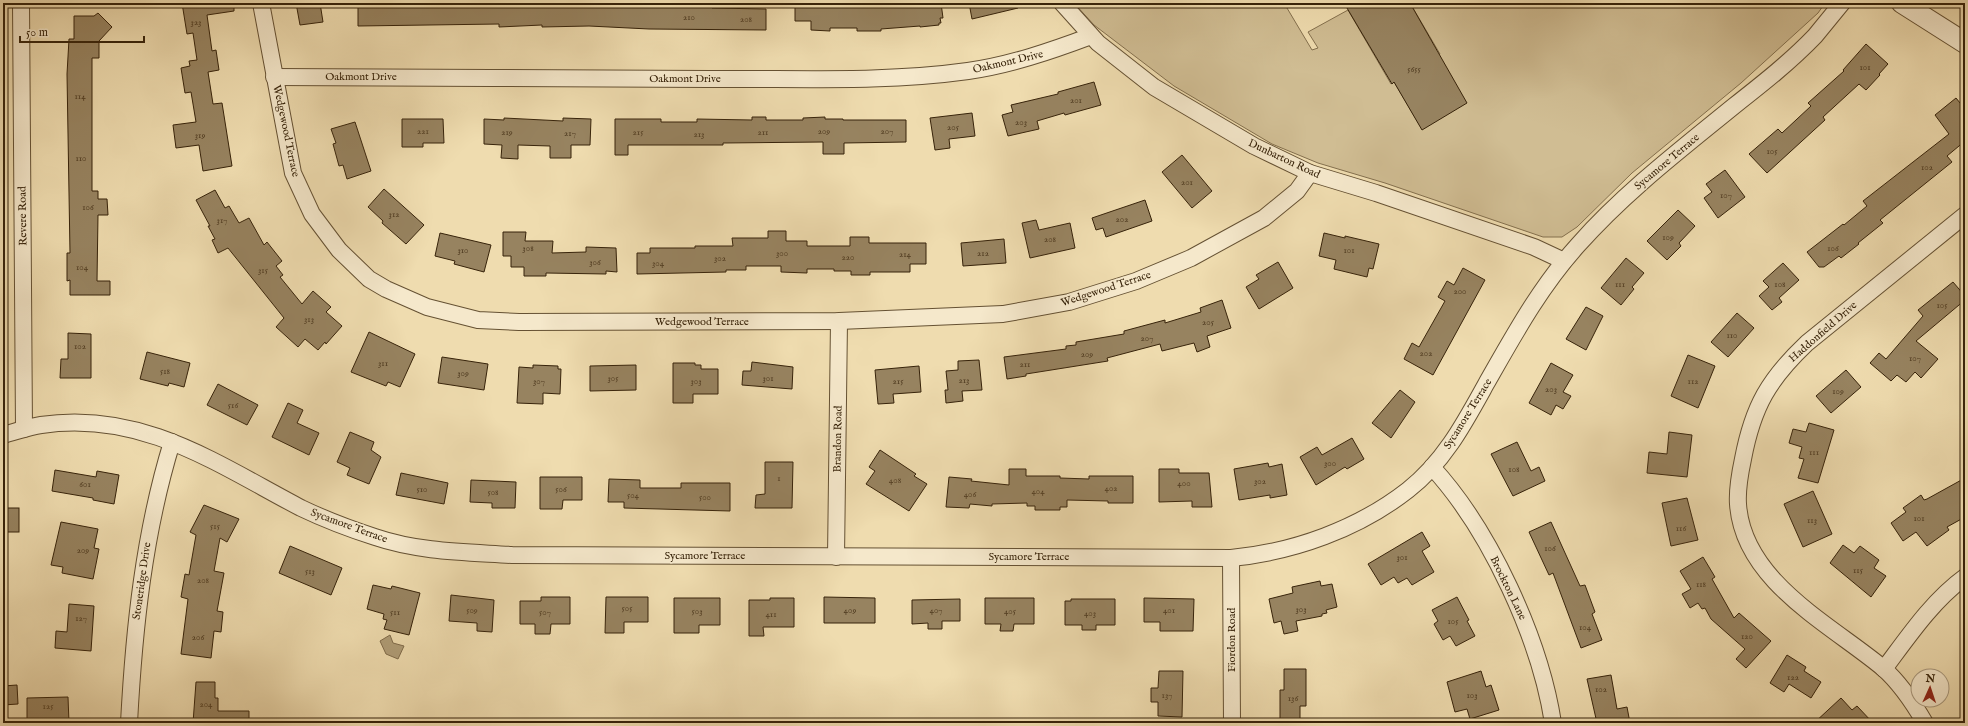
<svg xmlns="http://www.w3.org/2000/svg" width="1968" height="726" font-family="'IM FELL English',serif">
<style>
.green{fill:#d0bd93;stroke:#84704e}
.water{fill:#b09d77;stroke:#806c4b}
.building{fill:#978360;stroke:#37230a}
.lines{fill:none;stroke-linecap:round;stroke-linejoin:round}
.minor-casing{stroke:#655133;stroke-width:18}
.tertiary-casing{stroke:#655133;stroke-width:22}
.minor{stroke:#f5e8cb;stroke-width:16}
.tertiary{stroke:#f5e8cb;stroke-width:20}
.labels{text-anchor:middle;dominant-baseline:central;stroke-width:3;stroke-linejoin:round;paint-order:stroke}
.number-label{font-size:9px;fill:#4f3b20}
.street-label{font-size:11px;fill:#37230a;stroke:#f5e8cb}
</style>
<rect width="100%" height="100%" fill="#efdcaf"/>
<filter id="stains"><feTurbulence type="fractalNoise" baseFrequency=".005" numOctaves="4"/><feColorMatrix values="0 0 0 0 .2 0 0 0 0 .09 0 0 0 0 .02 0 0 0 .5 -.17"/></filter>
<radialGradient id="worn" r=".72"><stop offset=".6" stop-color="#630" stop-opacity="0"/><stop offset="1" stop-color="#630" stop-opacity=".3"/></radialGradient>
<polygon class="green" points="1074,3 1284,3 1312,50 1318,48 1308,32 1348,10 1391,84 1394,82 1422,129 1438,55 1440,54 1410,3 1825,3 1818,13 1741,83 1632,173 1577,227 1562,237 1543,237 1385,183 1318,163 1272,144 1174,86 1094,25"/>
<polygon class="water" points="390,635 393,643 404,646 398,659 386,654 380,641"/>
<g class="building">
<polygon points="182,3 234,3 234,11 207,15 212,51 216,50 219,70 208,72 213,104 222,103 232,166 203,171 199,145 176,148 173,125 196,122 191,92 185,93 181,68 190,66 189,61 197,60 193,33 187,34"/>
<polygon points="296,3 320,3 323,22 300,25"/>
<polygon points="358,3 607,3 666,6 666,4 712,4 712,8 766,9 766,30 649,29 589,26 542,27 542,25 499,27 499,24 358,26"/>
<polygon points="795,3 905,5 905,3 941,3 943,18 940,18 941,23 939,23 939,25 920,27 920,26 881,29 881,31 857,31 857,28 830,28 830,31 811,30 811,21 795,21"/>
<polygon points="969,3 1017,3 1018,8 972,19"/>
<polygon points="1344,3 1410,3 1467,103 1422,130 1394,82 1392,84"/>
<polygon points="98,13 112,27 99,41 99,58 92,58 92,191 98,191 98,199 107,199 108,215 98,215 97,281 110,281 110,295 70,295 70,280 67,281 67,253 70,253 67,74 69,39 74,39 74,16 94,16"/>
<polygon points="1866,44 1888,64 1879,74 1880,75 1866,90 1859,84 1823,117 1825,120 1767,173 1749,154 1778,129 1782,133 1811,106 1808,103 1844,71 1843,70"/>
<polygon points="1094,82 1101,105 1065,115 1064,113 1037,121 1039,129 1008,136 1002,115 1013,112 1011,105 1058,94 1058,92"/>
<polygon points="1956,98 1965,109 1965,141 1947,156 1952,162 1880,220 1883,223 1858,243 1859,244 1841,258 1839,256 1824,267 1819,267 1807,252 1843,224 1844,225 1867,206 1863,201 1949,134 1935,115"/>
<polygon points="972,113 975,136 949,139 950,148 935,150 930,118"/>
<polygon points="752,117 766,117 766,120 803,120 803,118 825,117 825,119 843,119 843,120 906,120 906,142 844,143 844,154 823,154 823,142 723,143 723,145 628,145 628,155 615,155 615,119 661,119 661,122 697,122 697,119 752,120"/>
<polygon points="504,118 563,121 563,118 591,119 590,145 571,145 571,158 550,158 550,146 518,145 518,159 501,158 502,145 484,144 484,119 504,120"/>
<polygon points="402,119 443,119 444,143 423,143 423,147 402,147"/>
<polygon points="355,122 371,171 347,179 343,165 339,166 333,144 336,143 331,129"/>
<polygon points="1182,155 1212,191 1192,208 1162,172"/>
<polygon points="1725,170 1745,197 1718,218 1704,198 1712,192 1706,184"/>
<polygon points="384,189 424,225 406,244 382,223 383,221 368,207"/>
<polygon points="215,190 225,208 229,206 239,223 249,218 264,245 267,242 282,261 276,266 283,275 280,277 302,304 313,291 331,307 326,312 342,326 326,344 325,342 318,350 305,339 298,347 276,327 284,318 228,248 218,253 212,240 215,239 208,226 210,226 196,200"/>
<polygon points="1145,200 1152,221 1106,237 1103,228 1096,230 1092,218"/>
<polygon points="1678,210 1695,226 1679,243 1681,246 1667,260 1647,241"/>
<polygon points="1036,220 1039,230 1070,223 1075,248 1030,258 1022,223"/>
<polygon points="768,231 786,231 786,241 807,241 807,246 850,246 850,237 869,237 869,243 926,243 926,264 910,264 910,272 870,272 870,275 851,275 851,271 834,271 834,269 807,269 807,273 781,272 781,266 746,266 746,270 726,270 726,272 637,274 637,253 650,253 650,248 695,248 695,246 733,246 732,238 768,238"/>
<polygon points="503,232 526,232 525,241 553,241 552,253 586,252 586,247 616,248 617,272 606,271 606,274 546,273 546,276 524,276 524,267 511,267 511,256 503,256"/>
<polygon points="440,233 491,245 484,272 454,264 455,261 435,256"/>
<polygon points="1324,233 1345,238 1345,236 1379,244 1373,269 1369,268 1367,277 1334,269 1336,260 1319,256"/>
<polygon points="1004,239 1006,263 963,266 961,243"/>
<polygon points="1626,258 1644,273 1632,287 1634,289 1621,305 1601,288"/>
<polygon points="1278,262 1293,288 1259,309 1246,287 1259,279 1256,275"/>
<polygon points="1783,263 1799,280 1779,298 1782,302 1772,310 1759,296 1769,287 1763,281"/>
<polygon points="1463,268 1485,280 1433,375 1404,359 1412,343 1419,347 1445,301 1438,297 1447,281 1454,285"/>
<polygon points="1953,282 1965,296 1965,300 1916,341 1938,359 1921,378 1915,372 1906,382 1897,375 1891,381 1870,363 1879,353 1886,359 1923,316 1918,310"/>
<polygon points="1222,300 1231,328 1207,336 1210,347 1197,352 1194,343 1162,351 1160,344 1107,358 1108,361 1026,374 1026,376 1007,379 1004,357 1066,349 1066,346 1076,345 1076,342 1124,334 1124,331 1165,320 1165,323 1201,312 1200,308"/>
<polygon points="1586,307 1603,316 1586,350 1566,339"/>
<polygon points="1737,313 1754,328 1728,357 1711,342"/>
<polygon points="369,332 415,354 400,387 388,382 386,386 351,372"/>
<polygon points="68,333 91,334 91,378 60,378 61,359 68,359"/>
<polygon points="147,352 190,363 184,387 169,383 168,386 140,379"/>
<polygon points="1688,355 1715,366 1698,408 1671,396"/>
<polygon points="442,357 488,364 484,390 438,383"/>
<polygon points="979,360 982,390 962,391 963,401 946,403 945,390 948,390 946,371 958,370 958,361"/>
<polygon points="752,362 793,367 792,389 742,385 743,371 751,371"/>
<polygon points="673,363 695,363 695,365 701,365 701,369 718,369 718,394 693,394 693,403 673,403"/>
<polygon points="1551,363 1573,375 1563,392 1571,396 1563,409 1556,405 1551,415 1529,403"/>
<polygon points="533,365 558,366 558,369 561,369 560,394 543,393 543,404 517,403 519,367 533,368"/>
<polygon points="636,365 636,390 590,391 590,366"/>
<polygon points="919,366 921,392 893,394 894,403 878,404 875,370"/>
<polygon points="1846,370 1861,387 1831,413 1816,396"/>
<polygon points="218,384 258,405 247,425 207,405"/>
<polygon points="1400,390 1415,402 1391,438 1372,423"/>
<polygon points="288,403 303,410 297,423 319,433 309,455 272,437"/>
<polygon points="1809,423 1834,430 1818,483 1798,478 1804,459 1799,458 1802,447 1789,443 1793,429 1806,432"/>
<polygon points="350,432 374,442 371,450 381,457 369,484 347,475 350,468 337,462"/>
<polygon points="1669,432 1692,435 1687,477 1647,473 1649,452 1667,454"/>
<polygon points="1352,438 1364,459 1347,469 1345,467 1316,485 1300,457 1317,447 1322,455"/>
<polygon points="1517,442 1531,471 1539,467 1545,481 1513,496 1491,454"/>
<polygon points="880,450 916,474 914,476 927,484 909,511 866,484 875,471 869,467"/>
<polygon points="765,462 793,462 792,508 755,508 756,495 765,494"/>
<polygon points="1268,463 1269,467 1282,464 1287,495 1270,498 1270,495 1239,500 1234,469"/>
<polygon points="1009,469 1026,469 1026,476 1060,476 1060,478 1089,479 1089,476 1133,476 1133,503 1108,503 1108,501 1067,500 1067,507 1060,507 1060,510 1035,510 1035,506 1027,506 1027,503 992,504 992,506 970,504 969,508 946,507 949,477 972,479 971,481 1009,485"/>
<polygon points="1159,469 1179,469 1179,473 1209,473 1212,507 1192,507 1192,501 1159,502"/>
<polygon points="55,470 96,477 97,471 119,475 114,504 93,500 93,498 52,491"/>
<polygon points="401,473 448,483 444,504 396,495"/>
<polygon points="540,477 582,477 582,500 563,500 562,509 540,509"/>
<polygon points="1965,478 1965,517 1947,527 1949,530 1927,546 1916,532 1903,541 1891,523 1906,512 1903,508 1921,495 1924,500 1927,499"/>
<polygon points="609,479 640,480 640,488 681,488 681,483 730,483 730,511 624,508 624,502 608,502"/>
<polygon points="471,480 516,482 515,508 492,508 492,503 470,502"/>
<polygon points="1813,491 1832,534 1803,547 1784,504"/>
<polygon points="1687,498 1698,540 1671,546 1662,503"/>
<polygon points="204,505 239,519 227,542 220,538 214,571 224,573 217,611 223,612 221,632 214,631 211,658 181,654 188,599 181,597 185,574 189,575 196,535 190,532"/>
<rect x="3" y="508" width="16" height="24"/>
<polygon points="61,522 98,529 94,548 99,549 93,579 62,573 63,567 51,565"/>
<polygon points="1551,522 1580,586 1585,585 1595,612 1592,614 1602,640 1581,648 1553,573 1549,575 1529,532"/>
<polygon points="1422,532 1430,546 1422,551 1434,572 1412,585 1407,578 1398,583 1394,577 1381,585 1368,564"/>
<polygon points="1843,545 1854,553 1860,546 1879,560 1874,568 1886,576 1871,597 1830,563"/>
<polygon points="290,546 342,568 331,595 279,573"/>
<polygon points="1703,557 1715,577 1712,579 1734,618 1739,613 1771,641 1746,668 1736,659 1745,649 1711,619 1705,608 1702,609 1698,603 1690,608 1682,594 1691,589 1680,571"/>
<polygon points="1320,581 1321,586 1332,584 1337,607 1326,610 1327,613 1322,614 1322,616 1296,621 1298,631 1284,634 1281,621 1274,623 1269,599 1293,593 1292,587"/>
<polygon points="373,585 391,589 392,586 420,593 409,635 384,629 387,620 383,619 384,614 367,609"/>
<polygon points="451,595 494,600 492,632 477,631 477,623 449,621"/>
<polygon points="541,597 570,597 570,624 551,624 550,634 535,634 535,624 520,624 520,601 541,601"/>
<polygon points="606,597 648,597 648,622 624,622 624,633 605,633"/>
<polygon points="824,597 875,598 875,623 824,623"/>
<polygon points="1457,597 1469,620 1467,621 1475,636 1456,646 1450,636 1443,640 1434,624 1438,621 1432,610"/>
<polygon points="674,598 720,598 720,625 699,625 699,633 674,633"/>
<polygon points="770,598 794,598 794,627 763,627 764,636 749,636 749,600 770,600"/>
<polygon points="985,598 1034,598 1034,624 1014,624 1013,631 1000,631 1001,624 985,624"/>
<polygon points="1144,598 1194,599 1193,631 1160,631 1160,622 1144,622"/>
<polygon points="960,599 960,621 942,621 942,629 928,629 928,623 912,624 912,600"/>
<polygon points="1071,599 1115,599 1115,625 1096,625 1096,630 1082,630 1082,625 1065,625 1065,601 1071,601"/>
<polygon points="69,604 94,606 91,651 55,648 56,631 67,632"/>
<polygon points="1787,655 1806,667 1804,671 1821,682 1811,698 1789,684 1784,692 1770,683"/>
<polygon points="1284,669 1306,669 1306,706 1300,706 1300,722 1280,722 1280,690 1284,690"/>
<polygon points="1159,671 1183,671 1182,717 1158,716 1158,702 1151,702 1151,688 1158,688"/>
<polygon points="1481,671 1486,687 1491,685 1499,710 1470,719 1467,709 1455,712 1447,682"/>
<polygon points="1611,675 1617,709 1627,707 1630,723 1597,723 1587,679"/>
<polygon points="196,682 215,682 215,698 218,698 218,711 249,711 249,723 193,723"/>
<polygon points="17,685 18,704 3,705 3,686"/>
<polygon points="68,697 69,723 51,723 51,719 27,719 27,698"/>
<polygon points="1841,698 1852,710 1857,706 1873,723 1814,723"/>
</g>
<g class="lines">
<defs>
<g id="minor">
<polyline points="21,3 24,429"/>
<polyline points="261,3 293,173 312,214 339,250 369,279 386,289 427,307 478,320 519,322 839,321 1003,314 1069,302 1136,281 1191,258 1264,218 1297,191 1310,173"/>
<polyline points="1062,3 1098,43 1154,87 1254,146 1310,173 1376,193 1534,247 1564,261"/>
<path d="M274 77C419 77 563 79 708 79 794 78 882 83 968 71 1010 65 1051 51 1091 36"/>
<path d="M3 435C15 432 28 427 41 425 142 410 217 464 301 508 324 519 350 529 375 537 419 552 466 552 512 555L1231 558C1294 552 1358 529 1408 490 1444 462 1465 422 1486 384 1514 335 1540 287 1578 245 1624 193 1680 150 1734 106 1762 84 1790 62 1815 36 1824 25 1833 14 1842 3"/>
<path d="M1432 467C1490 530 1540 639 1553 723"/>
<polyline points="836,557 839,321"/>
<polyline points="1231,558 1232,723"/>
<path d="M1884 669C1908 637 1932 601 1965 577"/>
<path d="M129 723C134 628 144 533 172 442"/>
<path d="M1925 723C1914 704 1900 683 1883 668 1830 624 1743 581 1738 504 1737 489 1740 473 1743 459 1753 406 1769 379 1807 343L1965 215"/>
</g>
<polyline id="tertiary" points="1902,3 1965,43"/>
</defs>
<use href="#minor" class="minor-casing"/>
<use href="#tertiary" class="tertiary-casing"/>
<use href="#minor" class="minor"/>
<use href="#tertiary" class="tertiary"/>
</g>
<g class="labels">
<g class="number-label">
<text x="689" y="17">210</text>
<text x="746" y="19">208</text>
<text x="196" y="22">323</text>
<text x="1865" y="67">101</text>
<text x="1414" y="69">5655</text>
<text x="80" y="96">114</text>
<text x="1076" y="100">201</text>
<text x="1021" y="122">203</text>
<text x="953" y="127">205</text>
<text x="423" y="131">221</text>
<text x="824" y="131">209</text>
<text x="887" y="131">207</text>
<text x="507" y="132">219</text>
<text x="638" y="132">215</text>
<text x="763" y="132">211</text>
<text x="570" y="133">217</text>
<text x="699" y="134">213</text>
<text x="200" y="135">319</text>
<text x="1772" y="151">105</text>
<text x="81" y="158">110</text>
<text x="1927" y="167">102</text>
<text x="1187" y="182">201</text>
<text x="1726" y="195">107</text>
<text x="88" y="207">106</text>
<text x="394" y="214">312</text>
<text x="1122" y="219">202</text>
<text x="222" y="220">317</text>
<text x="1668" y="237">109</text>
<text x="1050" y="239">208</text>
<text x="528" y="248">308</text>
<text x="1833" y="248">106</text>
<text x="463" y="250">310</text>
<text x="1349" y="250">101</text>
<text x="782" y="253">300</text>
<text x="983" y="253">212</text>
<text x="905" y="254">214</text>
<text x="848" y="257">220</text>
<text x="720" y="258">302</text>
<text x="595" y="262">306</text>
<text x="658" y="263">304</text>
<text x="82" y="267">104</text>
<text x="263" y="270">315</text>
<text x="1620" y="284">111</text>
<text x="1780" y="284">108</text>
<text x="1460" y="291">200</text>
<text x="1942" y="305">105</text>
<text x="309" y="319">313</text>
<text x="1208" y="322">205</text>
<text x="1732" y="335">110</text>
<text x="1147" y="338">207</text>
<text x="80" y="346">102</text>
<text x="1426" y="353">202</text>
<text x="1087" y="354">209</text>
<text x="1915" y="358">107</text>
<text x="383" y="363">311</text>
<text x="1025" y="364">211</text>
<text x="165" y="371">518</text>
<text x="463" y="373">309</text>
<text x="613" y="378">305</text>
<text x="768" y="378">301</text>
<text x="964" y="380">213</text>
<text x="539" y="381">307</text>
<text x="696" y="381">303</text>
<text x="898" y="381">215</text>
<text x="1693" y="381">112</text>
<text x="1551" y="389">203</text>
<text x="1838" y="391">109</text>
<text x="233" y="405">516</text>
<text x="1814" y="452">111</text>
<text x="1330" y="463">300</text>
<text x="1514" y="469">108</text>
<text x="779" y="478">1</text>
<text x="895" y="480">408</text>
<text x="1260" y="481">302</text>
<text x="1184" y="483">400</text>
<text x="85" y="484">601</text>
<text x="1111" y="488">402</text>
<text x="422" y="489">510</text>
<text x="561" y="489">506</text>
<text x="1038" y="491">404</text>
<text x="493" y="492">508</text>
<text x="970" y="494">406</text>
<text x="633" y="495">504</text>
<text x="705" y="497">500</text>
<text x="1919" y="518">101</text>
<text x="1812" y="520">113</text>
<text x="215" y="526">515</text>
<text x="1681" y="528">116</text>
<text x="1550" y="548">106</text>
<text x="83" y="550">209</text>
<text x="1402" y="557">301</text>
<text x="1858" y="570">115</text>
<text x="310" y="571">513</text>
<text x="203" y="580">208</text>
<text x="1701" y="584">118</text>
<text x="627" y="608">505</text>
<text x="1301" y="609">303</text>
<text x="472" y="610">509</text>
<text x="850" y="610">409</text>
<text x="936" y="610">407</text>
<text x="1169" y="610">401</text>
<text x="697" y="611">503</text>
<text x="1010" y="611">405</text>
<text x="395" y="612">511</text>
<text x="545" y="612">507</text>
<text x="1090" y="613">403</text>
<text x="771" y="614">411</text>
<text x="81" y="618">127</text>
<text x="1453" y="621">105</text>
<text x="1585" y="627">104</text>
<text x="1747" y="636">120</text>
<text x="198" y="637">206</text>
<text x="1793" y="677">122</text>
<text x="1601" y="689">102</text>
<text x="1167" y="695">137</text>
<text x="1472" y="695">103</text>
<text x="1293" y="698">136</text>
<text x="206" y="704">204</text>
<text x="48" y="706">125</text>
</g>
<g class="street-label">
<text transform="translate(1008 62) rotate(-13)">Oakmont Drive</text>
<text x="361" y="77">Oakmont Drive</text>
<text x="685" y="79">Oakmont Drive</text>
<text transform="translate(286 131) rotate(78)">Wedgewood Terrace</text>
<text transform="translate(1284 159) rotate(25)">Dunbarton Road</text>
<text transform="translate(1667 162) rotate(-40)">Sycamore Terrace</text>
<text transform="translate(23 216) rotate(-91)">Revere Road</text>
<text transform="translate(1106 289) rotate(-18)">Wedgewood Terrace</text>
<text x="702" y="322">Wedgewood Terrace</text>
<text transform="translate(1823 332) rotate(-41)">Haddonfield Drive</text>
<text transform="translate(1468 414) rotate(-58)">Sycamore Terrace</text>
<text transform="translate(838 439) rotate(-89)">Brandon Road</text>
<text transform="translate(349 526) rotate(20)">Sycamore Terrace</text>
<text x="705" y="556">Sycamore Terrace</text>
<text x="1029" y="557">Sycamore Terrace</text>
<text transform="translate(142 581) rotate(-82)">Stoneridge Drive</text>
<text transform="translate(1508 588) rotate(64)">Brockton Lane</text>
<text transform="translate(1232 640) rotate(-90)">Fiordon Road</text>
</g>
</g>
<rect width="1968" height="726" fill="none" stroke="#efdcaf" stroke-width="16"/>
<rect x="4" y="4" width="1960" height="718" fill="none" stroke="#37230a" stroke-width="2"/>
<rect x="8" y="8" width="1952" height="710" fill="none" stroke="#37230a"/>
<g transform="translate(1930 688) rotate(3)"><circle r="19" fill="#f5e8cb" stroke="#a9997e"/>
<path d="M0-3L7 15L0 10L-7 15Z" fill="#8f2418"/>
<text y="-6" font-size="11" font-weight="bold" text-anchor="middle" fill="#37230a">N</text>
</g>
<path d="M20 36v6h124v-6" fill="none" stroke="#37230a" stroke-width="2"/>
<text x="26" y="36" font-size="12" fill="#37230a" stroke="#f5e8cb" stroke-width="3" paint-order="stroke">50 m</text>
<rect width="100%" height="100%" filter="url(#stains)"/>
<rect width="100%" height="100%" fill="url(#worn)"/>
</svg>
